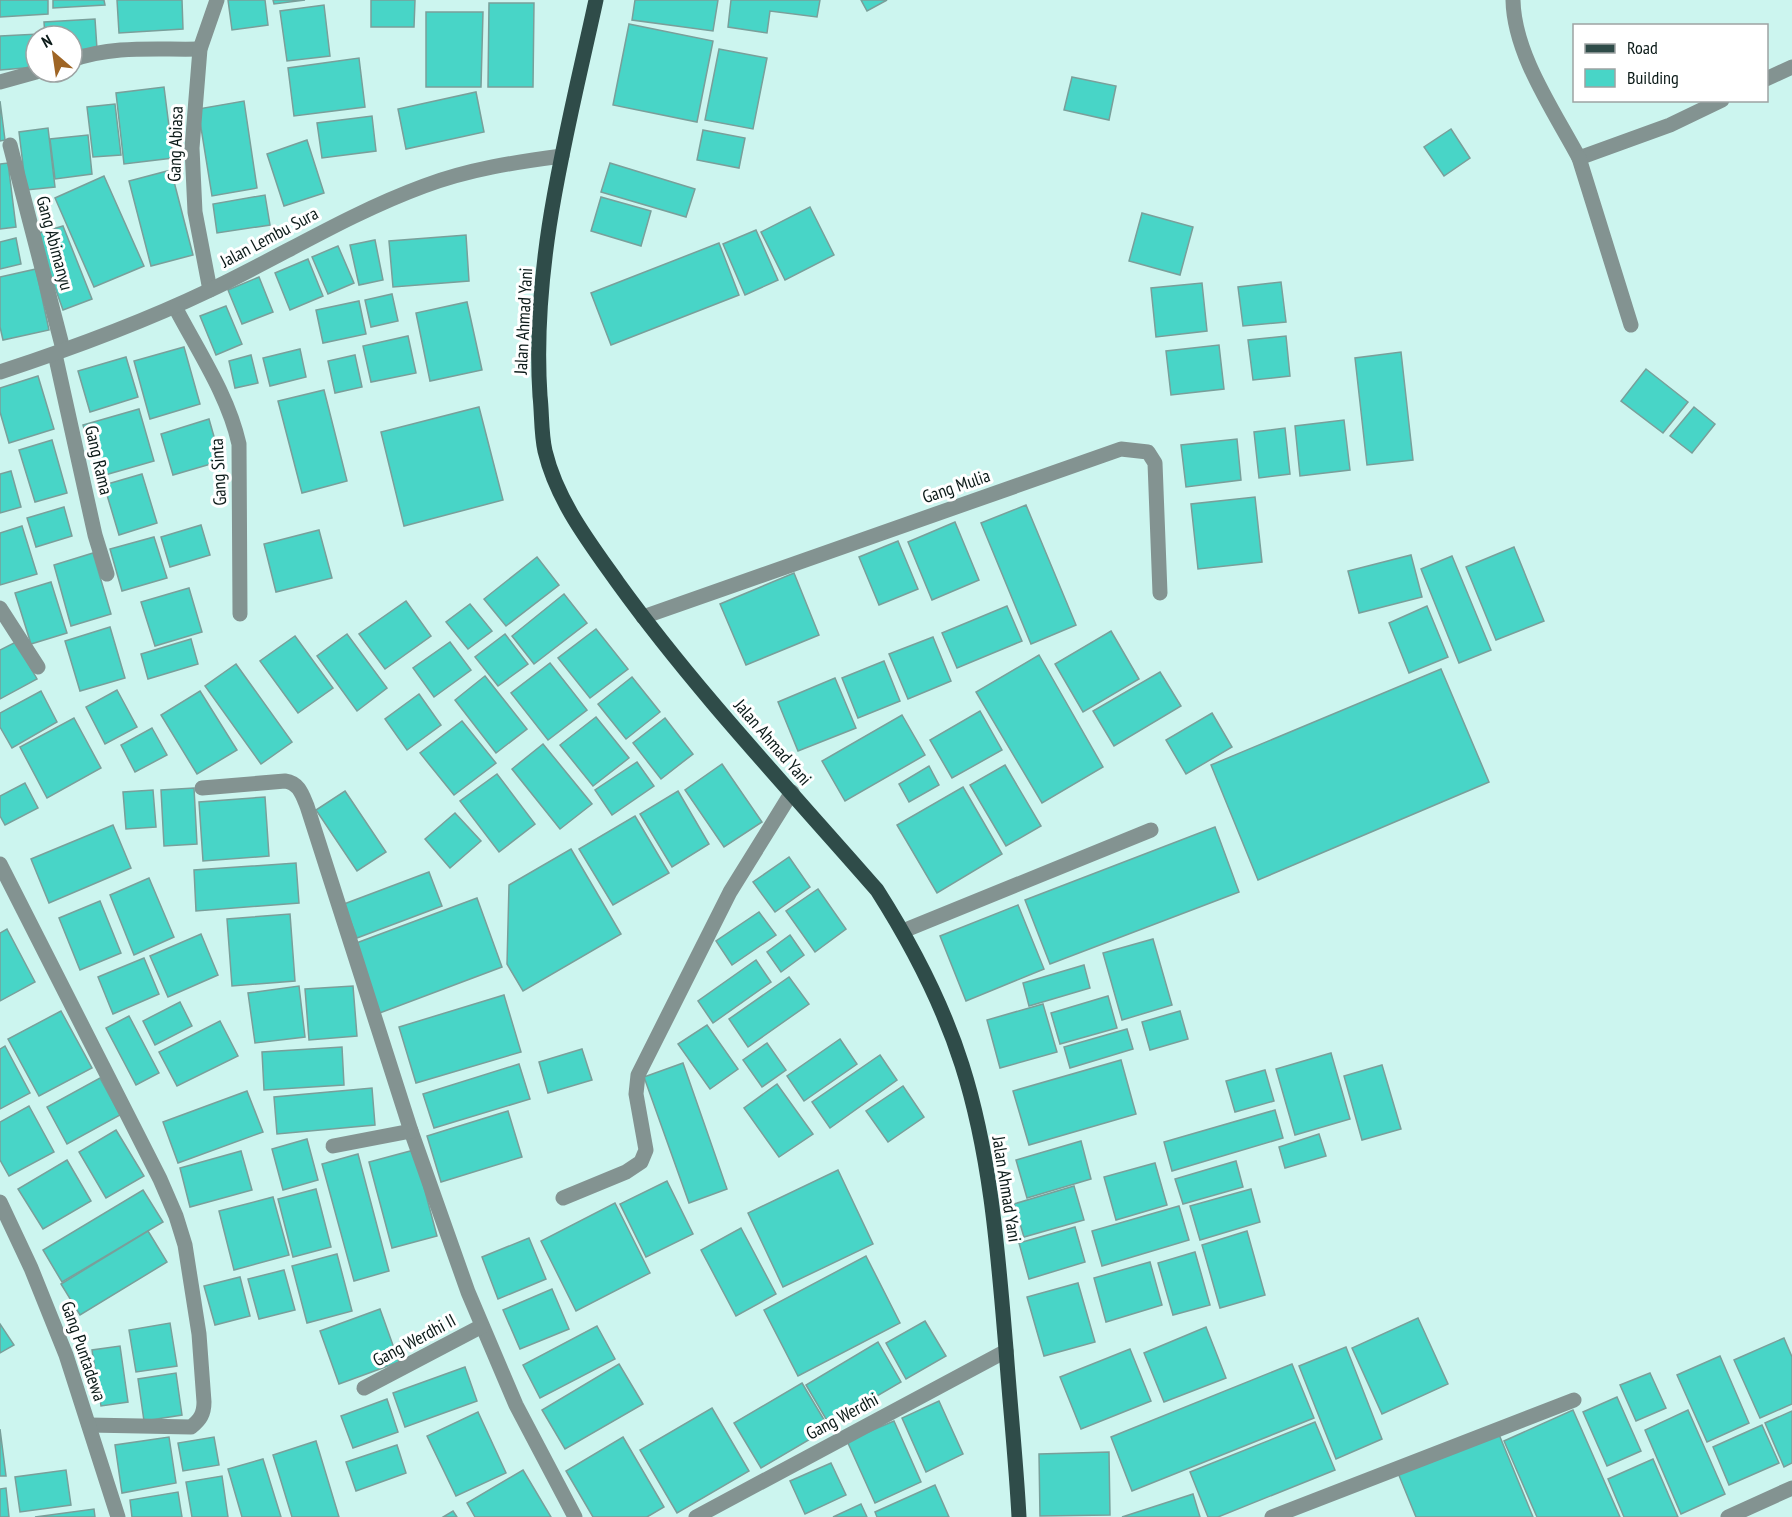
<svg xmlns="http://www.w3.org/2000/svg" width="1792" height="1517" font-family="'PT Sans Narrow',sans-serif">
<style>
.building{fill:#48d5c7;stroke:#799f9a;stroke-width:1.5}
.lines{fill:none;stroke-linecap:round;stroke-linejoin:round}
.minor{stroke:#839391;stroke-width:15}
.major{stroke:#2f4c49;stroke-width:15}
.labels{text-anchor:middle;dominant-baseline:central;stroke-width:6;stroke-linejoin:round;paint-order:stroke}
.street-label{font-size:18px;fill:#0b1a18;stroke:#fff}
</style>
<rect width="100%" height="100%" fill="#ccf5ef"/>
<g class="building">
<polygon points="0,0 48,0 48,14 0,17"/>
<polygon points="53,0 104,0 105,5 53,8"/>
<polygon points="117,0 182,0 183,29 119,33"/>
<polygon points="228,0 265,0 268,25 232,30"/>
<polygon points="273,0 305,0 274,4"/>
<polygon points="371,0 415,0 414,27 371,27"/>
<polygon points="635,0 718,0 713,31 632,20"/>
<polygon points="731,0 820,0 817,17 770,11 767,33 728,27"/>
<polygon points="861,0 887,0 867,11"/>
<polygon points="489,3 534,3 533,87 488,87"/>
<polygon points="324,5 330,56 287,61 280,11"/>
<polygon points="426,12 483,12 481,87 426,87"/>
<polygon points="95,19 97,49 72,50 72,36 45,36 44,22"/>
<polygon points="629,24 713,41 697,122 613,105"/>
<polygon points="38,34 36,36 36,67 0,70 0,36"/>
<polygon points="719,49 767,58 753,129 705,120"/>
<polygon points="359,58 365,107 294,116 288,68"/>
<polygon points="1072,77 1116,86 1109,120 1064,110"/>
<polygon points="164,87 173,158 124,164 116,93"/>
<polygon points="476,92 484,132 406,149 398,109"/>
<polygon points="0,101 5,140 0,141"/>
<polygon points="244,101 257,188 212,196 198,109"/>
<polygon points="115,104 121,155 93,157 87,107"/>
<polygon points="372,116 376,151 322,158 317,123"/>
<polygon points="48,128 55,187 26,190 19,132"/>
<polygon points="1451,129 1470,158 1444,176 1424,147"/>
<polygon points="703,130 745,138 739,168 697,160"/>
<polygon points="88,135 92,174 55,179 50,139"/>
<polygon points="307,140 324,193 284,206 267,154"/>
<polygon points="8,163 16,227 0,229 0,164"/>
<polygon points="610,163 695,189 686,217 601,192"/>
<polygon points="171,170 193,255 151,266 129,181"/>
<polygon points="104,176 144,266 94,287 55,198"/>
<polygon points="265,195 270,225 217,233 213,204"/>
<polygon points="601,197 651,211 641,246 591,231"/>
<polygon points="810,207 834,255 785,280 761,232"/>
<polygon points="1142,213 1193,227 1180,275 1129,261"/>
<polygon points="63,226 92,299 63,310 36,234"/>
<polygon points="756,230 778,280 745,295 723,244"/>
<polygon points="466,235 469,281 393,287 389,241"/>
<polygon points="16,238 21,264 0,269 0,242"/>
<polygon points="375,240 383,280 359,285 350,245"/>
<polygon points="719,243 739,295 611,345 591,293"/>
<polygon points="338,246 354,283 328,294 312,257"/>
<polygon points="308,259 323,296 290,310 275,273"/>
<polygon points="36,269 49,330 3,340 0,327 0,277"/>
<polygon points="259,277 273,312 242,324 228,290"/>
<polygon points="1281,282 1286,322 1243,326 1238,287"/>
<polygon points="1202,283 1207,331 1156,337 1151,288"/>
<polygon points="392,294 398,321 371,327 365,300"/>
<polygon points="359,301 366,334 323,343 316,310"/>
<polygon points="467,302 482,370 430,381 416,313"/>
<polygon points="226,306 242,344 216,355 200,316"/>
<polygon points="408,336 416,373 371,382 363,346"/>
<polygon points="1286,336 1290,376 1253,380 1248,340"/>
<polygon points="1219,345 1224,389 1171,395 1166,351"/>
<polygon points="184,347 200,404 150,419 134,361"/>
<polygon points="300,349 306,377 270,386 263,358"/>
<polygon points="1401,352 1413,460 1367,465 1355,358"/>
<polygon points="251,355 258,383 235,388 229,361"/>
<polygon points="355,355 362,387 335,393 328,361"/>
<polygon points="126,357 138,397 90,412 78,371"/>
<polygon points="1646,369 1688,402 1663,433 1621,401"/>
<polygon points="38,376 54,429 9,443 0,412 0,388"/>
<polygon points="324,390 347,481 302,493 278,401"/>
<polygon points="479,407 503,500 404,526 381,432"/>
<polygon points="1694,407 1715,424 1692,453 1670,436"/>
<polygon points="139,409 154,461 98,477 83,425"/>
<polygon points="209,419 221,461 173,475 161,434"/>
<polygon points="1344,420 1350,470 1300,476 1295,426"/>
<polygon points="1285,428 1290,474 1259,478 1254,432"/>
<polygon points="1237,439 1241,480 1186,487 1181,445"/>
<polygon points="52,440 67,493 35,502 19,450"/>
<polygon points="11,471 21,507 0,513 0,474"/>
<polygon points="142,474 157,523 119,535 104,485"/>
<polygon points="1255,497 1262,562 1198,569 1191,504"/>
<polygon points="1026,505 1076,625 1031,644 981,523"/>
<polygon points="64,507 72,536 36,547 27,518"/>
<polygon points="955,522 979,580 932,600 908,542"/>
<polygon points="201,525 210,555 170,567 161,537"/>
<polygon points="22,526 37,574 0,585 0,533"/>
<polygon points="319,530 332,578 276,592 264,544"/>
<polygon points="154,537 167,578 122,591 110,549"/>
<polygon points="898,541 918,589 879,605 859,557"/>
<polygon points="1514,547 1544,621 1496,640 1466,567"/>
<polygon points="93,553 111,614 71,626 54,565"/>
<polygon points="1411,555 1422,597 1359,613 1348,571"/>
<polygon points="1452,556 1491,650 1459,663 1421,569"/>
<polygon points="537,557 559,585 506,626 484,599"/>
<polygon points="794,573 819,635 746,665 720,604"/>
<polygon points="51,582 67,633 31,644 15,593"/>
<polygon points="189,588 202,632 155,646 141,602"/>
<polygon points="564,594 587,623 534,664 512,636"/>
<polygon points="406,601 431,636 385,669 359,634"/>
<polygon points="470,604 492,631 468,649 446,622"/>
<polygon points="1007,606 1022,641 957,668 942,633"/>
<polygon points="1427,606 1448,657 1409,673 1389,623"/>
<polygon points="110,627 125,678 80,691 65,641"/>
<polygon points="596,629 628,669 590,698 558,658"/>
<polygon points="1111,631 1139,679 1083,712 1055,664"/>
<polygon points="347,634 387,688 357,711 317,656"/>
<polygon points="505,634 528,664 498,686 475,657"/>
<polygon points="295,636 333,688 298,713 260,661"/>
<polygon points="933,637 951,681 908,699 889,654"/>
<polygon points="191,639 198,664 148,679 141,654"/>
<polygon points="16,642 37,679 0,699 0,650"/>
<polygon points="450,642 471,670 434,697 413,668"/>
<polygon points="1039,655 1103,767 1042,803 976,692"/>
<polygon points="884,661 900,701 858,718 842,678"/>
<polygon points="550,663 587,710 548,740 511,693"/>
<polygon points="236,664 292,742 261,764 205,686"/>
<polygon points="1441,669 1489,782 1258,880 1211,765"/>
<polygon points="1160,672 1181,706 1114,746 1093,711"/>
<polygon points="485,676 527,729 496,753 455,700"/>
<polygon points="632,677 660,712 626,739 598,704"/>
<polygon points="835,678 856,728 798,751 778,702"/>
<polygon points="117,690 137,727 105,744 86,707"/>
<polygon points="41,691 57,722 12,748 0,727 0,713"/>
<polygon points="200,691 237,750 197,774 161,715"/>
<polygon points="419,694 441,725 407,750 385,719"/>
<polygon points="980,711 1002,750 952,778 930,740"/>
<polygon points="1212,713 1232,747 1186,774 1166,740"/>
<polygon points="902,715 925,755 845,801 822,761"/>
<polygon points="596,717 629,758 593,786 560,745"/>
<polygon points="74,718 101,768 47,798 20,747"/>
<polygon points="665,718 693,754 661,779 633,743"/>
<polygon points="462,721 496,763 454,795 420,753"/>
<polygon points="152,728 167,755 135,772 121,745"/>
<polygon points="543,744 592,804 560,829 512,769"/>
<polygon points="637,762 654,786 612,815 595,790"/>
<polygon points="722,764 762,822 724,847 685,790"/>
<polygon points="1005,765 1041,826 1006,846 970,785"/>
<polygon points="929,766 939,785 909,802 899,784"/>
<polygon points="497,774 535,824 499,852 460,801"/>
<polygon points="25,783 38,808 5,825 0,816 0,796"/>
<polygon points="963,787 1002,854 937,893 897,825"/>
<polygon points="194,788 197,844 164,846 161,790"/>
<polygon points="153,790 156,827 126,829 123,792"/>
<polygon points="345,791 386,852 357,871 316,810"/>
<polygon points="678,791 709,844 672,867 640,814"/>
<polygon points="265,797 269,856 203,861 199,802"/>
<polygon points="455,813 481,841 450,868 425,839"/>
<polygon points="635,816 669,873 613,905 579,849"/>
<polygon points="113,825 131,868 49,903 31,859"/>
<polygon points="1215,827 1239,892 1050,964 1025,900"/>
<polygon points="571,849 621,934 523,991 507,964 509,885"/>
<polygon points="789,857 810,887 775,912 753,882"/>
<polygon points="296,863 299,903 196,911 194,870"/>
<polygon points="429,872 442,906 357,938 344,904"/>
<polygon points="149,878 174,937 134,955 110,895"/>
<polygon points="818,889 846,929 815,952 786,911"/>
<polygon points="477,898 502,967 377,1014 351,945"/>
<polygon points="100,901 121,953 80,970 59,918"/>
<polygon points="1018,905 1044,969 966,1001 940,936"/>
<polygon points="759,912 776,935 732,965 716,941"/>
<polygon points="290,914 295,981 232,986 227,919"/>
<polygon points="7,929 35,982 0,1001 0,933"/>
<polygon points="201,934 218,975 168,997 150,956"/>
<polygon points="790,935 804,955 781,972 767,952"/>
<polygon points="1153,939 1172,1005 1122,1020 1103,953"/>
<polygon points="144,958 159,994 113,1014 98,977"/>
<polygon points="756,960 771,982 713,1023 698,1001"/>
<polygon points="1084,965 1090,988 1029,1006 1023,983"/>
<polygon points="789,977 809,1004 748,1047 729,1019"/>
<polygon points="299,986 305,1037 255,1043 248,993"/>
<polygon points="353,986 357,1036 309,1040 305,989"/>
<polygon points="504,995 521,1052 416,1083 399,1027"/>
<polygon points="1108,996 1117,1028 1060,1044 1051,1013"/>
<polygon points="180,1002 192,1026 155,1045 143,1021"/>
<polygon points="1043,1004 1057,1052 1000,1068 987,1020"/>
<polygon points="61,1011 92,1068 39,1096 8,1039"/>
<polygon points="1180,1011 1188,1039 1150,1050 1142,1022"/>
<polygon points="129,1016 159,1073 136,1085 106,1028"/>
<polygon points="220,1021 238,1056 177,1086 159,1052"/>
<polygon points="707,1025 738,1069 710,1089 678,1044"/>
<polygon points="1127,1029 1133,1049 1070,1068 1064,1047"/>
<polygon points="840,1039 857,1064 804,1101 787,1076"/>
<polygon points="767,1043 786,1070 762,1087 743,1060"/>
<polygon points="5,1046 30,1093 0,1109 0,1049"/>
<polygon points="342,1047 344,1085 264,1090 262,1052"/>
<polygon points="582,1049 592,1080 548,1093 539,1062"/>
<polygon points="1331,1053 1350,1119 1295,1135 1276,1069"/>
<polygon points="880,1055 897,1080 830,1128 812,1102"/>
<polygon points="1121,1060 1136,1114 1029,1145 1013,1091"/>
<polygon points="683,1063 727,1189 689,1203 644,1077"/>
<polygon points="519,1064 530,1099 434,1128 423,1094"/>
<polygon points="1382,1065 1401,1129 1362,1140 1344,1076"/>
<polygon points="1265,1070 1274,1101 1235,1112 1226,1081"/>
<polygon points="100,1078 120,1115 67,1144 47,1107"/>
<polygon points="777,1084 813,1134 779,1157 744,1108"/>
<polygon points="903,1086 924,1117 888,1142 866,1111"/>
<polygon points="372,1088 375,1125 277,1134 274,1097"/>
<polygon points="247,1091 263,1132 178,1163 163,1122"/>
<polygon points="29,1106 54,1152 9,1176 0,1160 0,1122"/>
<polygon points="1275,1110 1283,1138 1172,1171 1164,1142"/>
<polygon points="508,1111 522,1157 441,1182 427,1136"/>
<polygon points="116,1130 144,1176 106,1198 79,1152"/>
<polygon points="1319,1134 1326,1156 1285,1168 1279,1147"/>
<polygon points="307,1139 318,1180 283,1190 272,1149"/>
<polygon points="1081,1141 1091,1179 1027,1198 1016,1160"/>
<polygon points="414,1150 437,1236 392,1248 369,1162"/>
<polygon points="241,1151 252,1190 190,1207 180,1168"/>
<polygon points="358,1154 389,1271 354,1281 322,1164"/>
<polygon points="67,1160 91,1201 43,1229 18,1189"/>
<polygon points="1236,1161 1243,1187 1183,1204 1175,1179"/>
<polygon points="1155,1163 1167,1205 1116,1220 1104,1177"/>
<polygon points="838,1170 873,1244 783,1287 748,1213"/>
<polygon points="667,1181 693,1234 646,1257 620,1204"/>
<polygon points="1074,1186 1084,1220 1024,1237 1014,1204"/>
<polygon points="316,1189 331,1247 293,1257 278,1199"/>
<polygon points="1251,1189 1260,1222 1200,1240 1190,1206"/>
<polygon points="143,1190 163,1222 62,1282 43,1250"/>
<polygon points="273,1197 289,1255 234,1270 219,1211"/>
<polygon points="615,1203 650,1273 576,1311 541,1241"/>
<polygon points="1179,1206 1189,1240 1102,1266 1092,1231"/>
<polygon points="1075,1227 1085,1262 1029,1279 1019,1243"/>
<polygon points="741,1228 776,1294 736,1316 701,1250"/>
<polygon points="148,1231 167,1262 80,1315 61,1284"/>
<polygon points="1247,1231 1265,1295 1220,1308 1202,1245"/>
<polygon points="529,1238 546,1279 498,1299 482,1257"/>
<polygon points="1195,1252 1210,1305 1173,1315 1158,1263"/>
<polygon points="337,1254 352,1311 307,1323 292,1266"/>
<polygon points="866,1256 900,1323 798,1376 764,1310"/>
<polygon points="1150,1262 1162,1305 1106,1322 1094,1278"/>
<polygon points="284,1270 295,1310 259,1319 248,1279"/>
<polygon points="240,1277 250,1316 215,1325 204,1286"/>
<polygon points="1078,1283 1095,1342 1044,1356 1027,1297"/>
<polygon points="552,1289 569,1329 520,1349 503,1310"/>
<polygon points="380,1309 399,1362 339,1384 320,1331"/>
<polygon points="1418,1318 1448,1384 1382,1414 1352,1348"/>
<polygon points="925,1321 946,1356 906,1379 886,1343"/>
<polygon points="170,1323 177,1366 136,1372 129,1330"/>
<polygon points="0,1324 14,1345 0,1353"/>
<polygon points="597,1326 615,1359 540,1398 523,1365"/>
<polygon points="1206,1327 1226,1378 1164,1402 1144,1353"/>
<polygon points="1784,1338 1792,1357 1792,1404 1760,1418 1734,1360"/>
<polygon points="878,1342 901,1382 829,1424 806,1385"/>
<polygon points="120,1346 128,1402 101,1406 92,1350"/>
<polygon points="1346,1347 1382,1439 1336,1459 1299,1366"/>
<polygon points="1130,1349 1151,1401 1081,1429 1060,1377"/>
<polygon points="1720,1356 1749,1423 1707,1442 1677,1375"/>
<polygon points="619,1364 643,1404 565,1449 542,1410"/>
<polygon points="1292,1364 1314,1418 1132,1491 1111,1437"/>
<polygon points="465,1367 477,1401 405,1427 393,1393"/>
<polygon points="176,1373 182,1415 144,1421 138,1379"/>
<polygon points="1650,1373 1666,1408 1636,1421 1620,1385"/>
<polygon points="802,1383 829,1428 761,1468 734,1423"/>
<polygon points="1617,1397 1641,1451 1607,1466 1583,1412"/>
<polygon points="387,1399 398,1432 353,1448 341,1416"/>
<polygon points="939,1401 963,1454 926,1472 902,1418"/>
<polygon points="712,1408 749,1471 677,1513 640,1450"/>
<polygon points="1573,1410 1620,1517 1537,1517 1504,1441"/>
<polygon points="1688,1410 1725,1494 1681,1514 1645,1430"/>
<polygon points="1792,1411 1792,1463 1784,1467 1765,1423"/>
<polygon points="478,1412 506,1473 456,1496 427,1436"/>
<polygon points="894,1421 921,1482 875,1503 847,1441"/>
<polygon points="1315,1422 1335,1470 1218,1517 1208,1517 1190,1472"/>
<polygon points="1762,1425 1779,1463 1729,1485 1713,1447"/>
<polygon points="0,1429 6,1476 0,1476"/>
<polygon points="1498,1432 1533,1517 1416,1517 1398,1473"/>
<polygon points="169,1437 176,1483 122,1493 115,1445"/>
<polygon points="214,1437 219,1465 183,1471 178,1443"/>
<polygon points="623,1437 664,1507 647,1517 593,1517 566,1471"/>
<polygon points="316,1441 339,1517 292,1517 273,1455"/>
<polygon points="397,1445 406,1473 356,1491 346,1462"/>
<polygon points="1109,1452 1110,1515 1040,1516 1039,1454"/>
<polygon points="263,1459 281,1517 242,1517 228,1469"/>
<polygon points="1653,1459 1678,1517 1624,1517 1608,1479"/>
<polygon points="831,1463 846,1495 805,1514 790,1481"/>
<polygon points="66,1470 71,1505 20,1512 15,1477"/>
<polygon points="523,1470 551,1517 475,1517 467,1503"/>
<polygon points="222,1476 228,1517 192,1517 186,1482"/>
<polygon points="935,1485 949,1517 877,1517 875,1512"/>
<polygon points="6,1488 9,1517 0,1517 0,1489"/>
<polygon points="178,1492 182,1517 132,1517 130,1500"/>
<polygon points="1193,1494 1200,1517 1122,1517"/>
<polygon points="861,1504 867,1517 833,1517"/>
<polygon points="94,1509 95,1517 35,1517"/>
<polygon points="453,1511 457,1517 443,1517"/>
</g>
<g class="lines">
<g class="minor">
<path d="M1513 0C1514 54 1554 111 1579 158L1670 125 1722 100"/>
<path d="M72 60C114 45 156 50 200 49"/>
<polyline points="1766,79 1792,67"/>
<polyline points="0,82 36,72"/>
<polyline points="10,145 63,349"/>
<polyline points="1579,158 1631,325"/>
<polyline points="210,290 195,212 192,148 200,49 217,0"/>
<path d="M175 307C198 351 228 395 239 444L240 614"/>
<polyline points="55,354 95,535 107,574"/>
<path d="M0 372C70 349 141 323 208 291 280 257 348 214 424 186 469 169 516 162 562 156"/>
<polyline points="0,608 38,667"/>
<polyline points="643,617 1121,449 1148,452 1155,463 1160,593"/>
<path d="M202 788 285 781C299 783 302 794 307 806L411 1131 468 1292 516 1405 575 1517"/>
<path d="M0 864 160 1179 176 1216 185 1245 199 1334 204 1402C204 1414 200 1420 191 1427L89 1425"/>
<polyline points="903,931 1151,830"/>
<polyline points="333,1146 411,1131"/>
<polyline points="563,1198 626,1172 641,1162 646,1150 636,1094 638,1075 730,892 792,792"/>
<polyline points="0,1202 31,1268 66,1355 118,1517"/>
<polyline points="364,1388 482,1326"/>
<polyline points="696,1517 1006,1351"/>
<polyline points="1272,1517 1574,1400"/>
<polyline points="1728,1517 1792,1488"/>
</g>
<path class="major" d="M596 0C568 129 531 262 540 396 542 413 541 434 545 451 557 501 589 542 618 583 697 692 789 789 877 890 912 945 942 1002 962 1065 991 1156 998 1254 1006 1349 1010 1405 1016 1461 1019 1517"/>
</g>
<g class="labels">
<g class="street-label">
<text transform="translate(175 144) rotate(-88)">Gang Abiasa</text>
<text transform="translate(269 237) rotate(-28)">Jalan Lembu Sura</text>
<text transform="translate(55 243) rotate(75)">Gang Abimanyu</text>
<text transform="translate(523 321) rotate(-87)">Jalan Ahmad Yani</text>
<text transform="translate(99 460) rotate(77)">Gang Rama</text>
<text transform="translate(218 472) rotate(-93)">Gang Sinta</text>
<text transform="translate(956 486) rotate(-19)">Gang Mulia</text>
<text transform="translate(773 742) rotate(49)">Jalan Ahmad Yani</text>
<text transform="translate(1007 1189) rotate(81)">Jalan Ahmad Yani</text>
<text transform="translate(414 1340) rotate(-28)">Gang Werdhi II</text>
<text transform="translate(84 1351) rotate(71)">Gang Puntadewa</text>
<text transform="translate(842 1416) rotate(-28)">Gang Werdhi</text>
</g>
</g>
<rect x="1573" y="24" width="195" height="78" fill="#ffffff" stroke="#9da3a3" stroke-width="1.5"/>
<rect x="1585" y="44" width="30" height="9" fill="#2f4c49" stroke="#9da3a3" stroke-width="1.5"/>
<text x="1627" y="54" font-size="18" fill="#0b1a18">Road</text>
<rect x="1585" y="69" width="30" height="18" fill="#48d5c7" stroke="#9da3a3" stroke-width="1.5"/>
<text x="1627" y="84" font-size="18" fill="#0b1a18">Building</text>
<g transform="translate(54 54) rotate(331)"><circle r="28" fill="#ffffff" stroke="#9da3a3" stroke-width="1.5"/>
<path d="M0-4.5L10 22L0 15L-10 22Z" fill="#9f6525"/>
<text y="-9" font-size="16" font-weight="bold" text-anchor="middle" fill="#0b1a18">N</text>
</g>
</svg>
